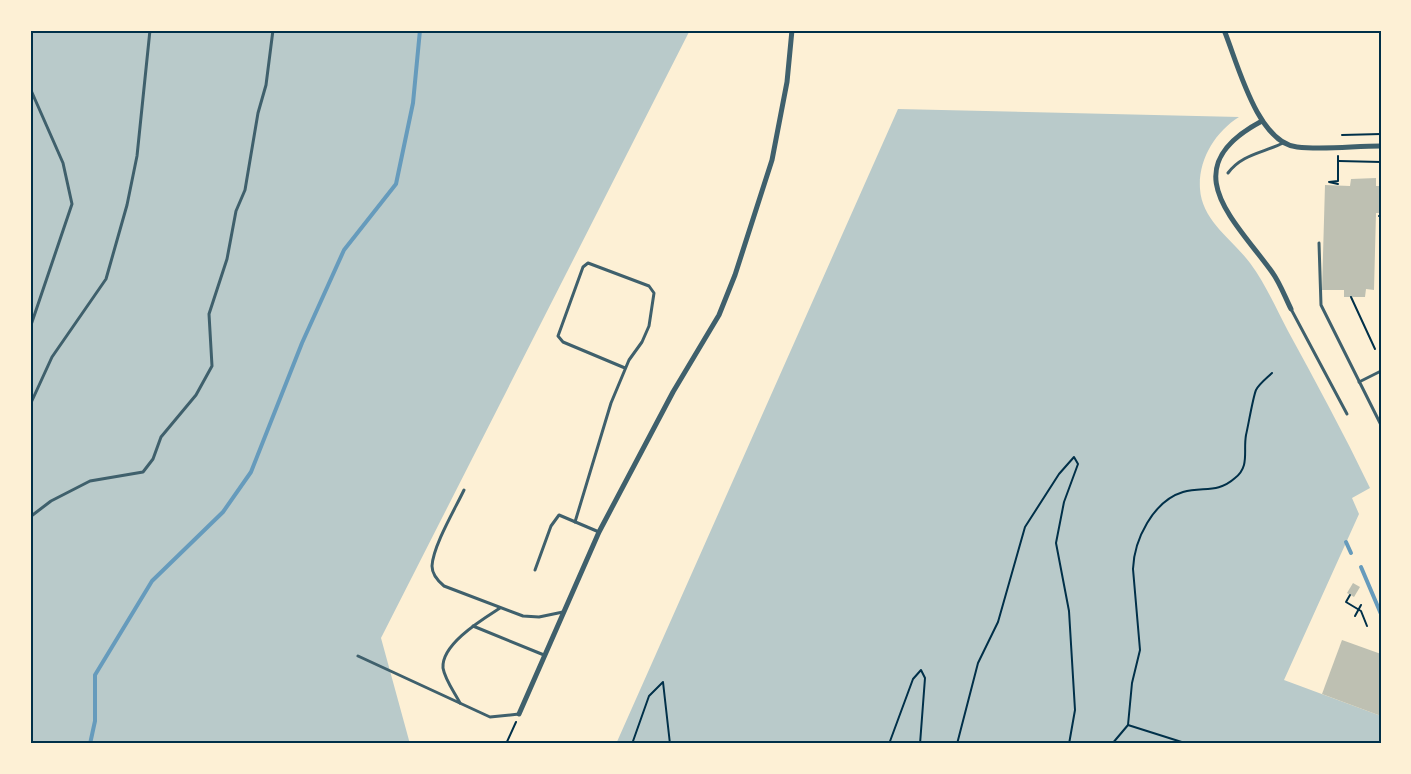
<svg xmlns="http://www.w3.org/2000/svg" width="1411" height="774" font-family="Roboto,sans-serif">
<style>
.green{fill:#b9caca}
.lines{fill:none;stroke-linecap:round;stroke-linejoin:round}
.stream{stroke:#669bbc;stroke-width:4}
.building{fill:#bec0b2}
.path{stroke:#003049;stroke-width:2}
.service{stroke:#3f606c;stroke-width:3}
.minor{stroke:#3f606c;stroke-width:5}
.neatline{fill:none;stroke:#003049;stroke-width:2}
</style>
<rect width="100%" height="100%" fill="#fdf0d5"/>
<g class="green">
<polygon points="30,30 690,30 381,638 410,744 30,744"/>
<path d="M898 109 1239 117C1215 132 1198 160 1200 189 1202 221 1233 240 1250 263 1265 283 1276 308 1288 331 1316 382 1344 434 1370 488L1352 498 1359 514 1284 680 1381 716V744H616Z"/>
</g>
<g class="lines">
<g class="stream">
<polyline points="1346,542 1351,553"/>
<polyline points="1361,567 1381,614"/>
<polyline points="90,744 95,721 95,675 152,581 223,512 251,472 302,343 344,250 396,184 413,103 420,30"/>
</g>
</g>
<g class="building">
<polygon points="1376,178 1376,186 1381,186 1381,213 1376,213 1374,290 1366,289 1365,297 1344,297 1344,290 1322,290 1325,185 1350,186 1351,179"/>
<polygon points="1353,583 1360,587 1354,597 1347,593"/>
<polygon points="1342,640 1381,654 1381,716 1322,694"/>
</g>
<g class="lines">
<g class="path">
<polyline points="1342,135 1381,134"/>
<polyline points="1338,156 1338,181 1329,182 1338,184"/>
<polyline points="1339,161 1381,162"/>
<polyline points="1379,216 1381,216"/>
<polyline points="1351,297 1375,349"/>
<polyline points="1350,595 1346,602 1361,611 1367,626"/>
<polyline points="1355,616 1361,605"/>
<polyline points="1128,725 1188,744"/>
<polyline points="506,744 516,722"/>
<polyline points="632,744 649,696 663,682 670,744"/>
<polyline points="889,744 913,679 921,670 925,678 920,744"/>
<polyline points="957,744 978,663 998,622 1025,527 1059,474 1074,457 1078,464 1064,502 1056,543 1069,611 1075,710 1069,744"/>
<path d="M1112 744 1128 725 1132 683 1140 650 1133 569C1134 540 1153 501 1183 492 1203 486 1217 494 1235 478 1250 466 1243 452 1246 435 1248 427 1253 397 1256 390 1259 384 1267 378 1272 373"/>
</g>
<g class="service">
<polyline points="30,88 63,163 72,204 30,328"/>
<path d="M1228 173C1242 154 1263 153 1283 143"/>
<polyline points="1319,243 1321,305 1381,425"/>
<polyline points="1291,309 1347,414"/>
<polyline points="1359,382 1381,371"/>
<polyline points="30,405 52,357 106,279 127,205 137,156 150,30"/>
<path d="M464 490C455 509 433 546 432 566 432 575 438 581 444 586L523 616 539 617 563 612"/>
<polyline points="30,517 51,501 90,481 143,472 153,459 161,437 196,395 212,366 209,314 227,259 236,211 245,190 258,113 266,85 273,30"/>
<polyline points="575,522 611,403 629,360 642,342 649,326 654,293 649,286 588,263 583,267 558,336 563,342 625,368"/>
<polyline points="535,570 551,526 559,515 599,532"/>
<polyline points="473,626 544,655"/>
<polyline points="358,656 490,717 519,714"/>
<path d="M460 703C455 693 445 680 443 668 441 644 483 619 500 608"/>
</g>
<g class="minor">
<path d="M1224 30C1237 61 1257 143 1297 147 1324 150 1354 146 1381 146"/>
<path d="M1262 121C1173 168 1233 218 1272 272 1280 283 1285 297 1291 309"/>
<polyline points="519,714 599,532 673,392 719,315 735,275 772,160 787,82 792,30"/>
</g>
</g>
<rect width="1411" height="774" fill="none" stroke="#fdf0d5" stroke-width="63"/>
<rect x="32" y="32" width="1348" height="710" class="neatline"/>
</svg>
